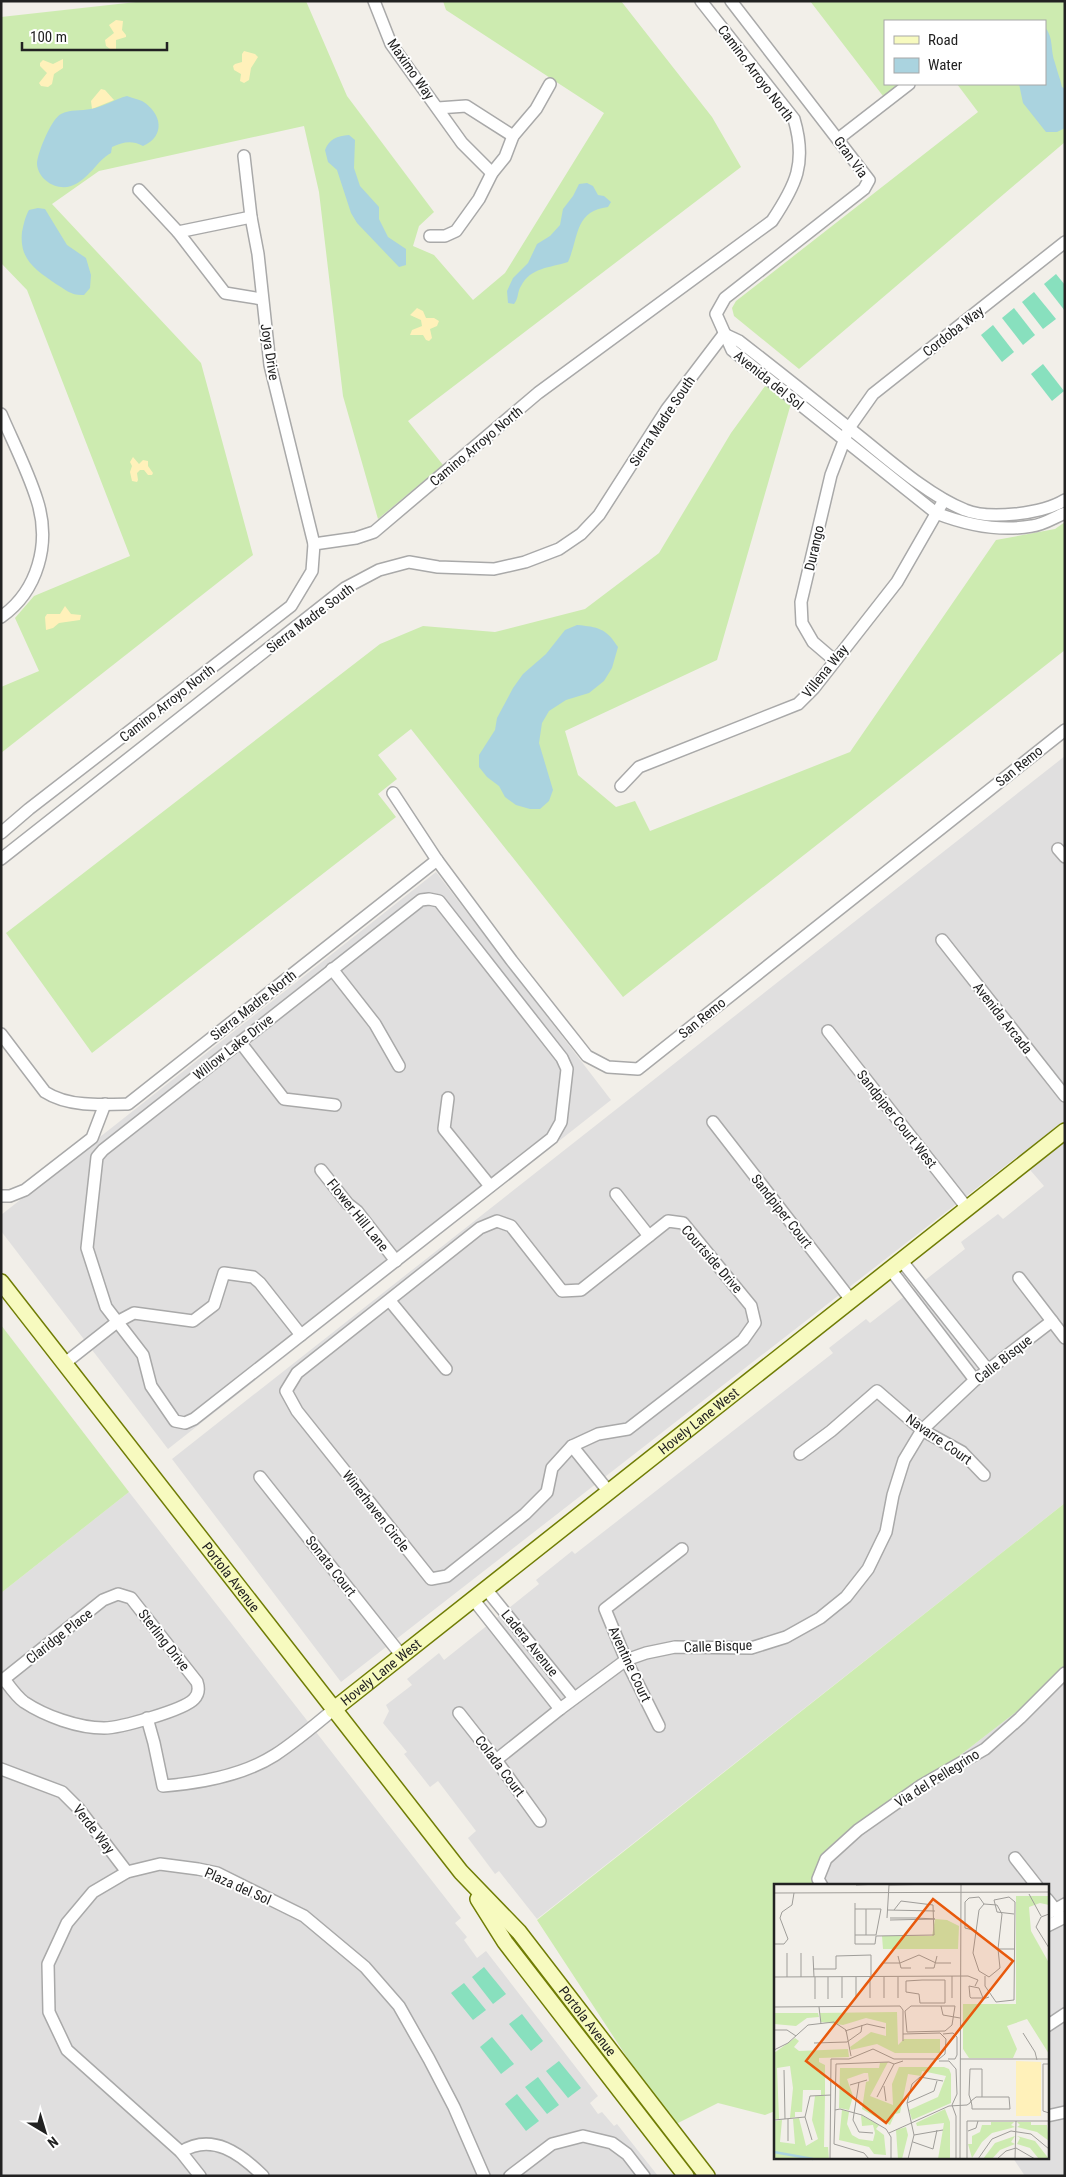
<svg xmlns="http://www.w3.org/2000/svg" width="1066" height="2177" font-family="'Roboto Condensed',sans-serif">
<style>
.residential{fill:#e0dfdf}
.grass{fill:#cdebb0}
.sand{fill:#fff1ba}
.pitch{fill:#88e0be}
.water{fill:#aad3df}
.lines{fill:none;stroke-linecap:round;stroke-linejoin:round}
.street-casing{stroke:#a9a9a9;stroke-width:14}
.secondary-casing{stroke:#707d05;stroke-width:18}
.street{stroke:#fff;stroke-width:11}
.secondary{stroke:#f7fabf;stroke-width:15}
.labels{text-anchor:middle;dominant-baseline:central;stroke-width:4;stroke-linejoin:round;paint-order:stroke}
.street-label{font-size:14px;fill:#222;stroke:#fff}
.inset-river{fill:none;stroke:#aad3df;stroke-width:2.5}
.inset-road{fill:none;stroke:#9f9d99;stroke-width:1}
.view{fill:#e8590c;fill-opacity:0.15;stroke:#e8590c;stroke-width:2.5}
.inset-edge{fill:none;stroke:#222;stroke-width:2.5}
</style>
<rect width="100%" height="100%" fill="#f2efe9"/>
<g class="residential">
<polygon points="1065,756 1065,1503 537,1919 499,1871 495,1874 468,1838 476,1831 438,1781 430,1787 404,1754 407,1752 383,1723 389,1711 386,1705 412,1685 407,1679 439,1653 444,1660 539,1584 536,1580 572,1551 575,1554 833,1353 829,1348 866,1319 870,1323 965,1249 961,1242 998,1214 1003,1219 1044,1186 1018,1156 341,1682 172,1459"/>
<polygon points="436,872 611,1100 168,1449 1,1231 1,1215"/>
<polygon points="129,1492 461,1918 455,1923 467,1937 464,1940 477,1958 486,1951 598,2096 590,2103 598,2114 602,2112 614,2126 617,2124 658,2176 1,2176 1,1593"/>
<polygon points="1065,1674 1065,2176 1025,2176 1013,2158 1047,2158 1047,1886 823,1886 826,1859"/>
</g>
<g class="grass">
<polygon points="145,1 306,1 347,96 434,212 419,226 413,246 434,255 473,300 505,273 604,113 446,10 443,1 621,1 712,117 741,167 408,421 443,465 378,519 343,396 319,192 304,126 99,171 52,204 201,363 253,555 1,753 1,687 39,671 15,618 34,596 130,556 27,290 1,263 1,17"/>
<polygon points="810,1 1065,1 1065,142 799,369 734,316 732,308 736,301 978,112 957,84 1045,84 1045,21 885,21 885,84 899,84 883,96"/>
<polygon points="768,382 792,400 717,660 565,731 578,775 616,807 635,801 650,831 850,752 996,540 1055,529 1065,522 1065,650 623,997 411,729 378,755 397,779 378,794 396,817 92,1053 6,933 380,644 423,626 495,632 585,609 659,553 731,433"/>
<polygon points="1,1325 129,1492 1,1593"/>
<polygon points="1065,1503 1065,1674 826,1859 823,1886 775,1886 775,2111 765,2115 718,2103 672,2126 537,1920"/>
</g>
<g class="sand">
<polygon points="116,20 123,21 122,30 126,35 126,37 116,40 116,49 113,51 106,46 105,40 114,33 109,25"/>
<polygon points="244,51 255,54 258,57 251,68 249,80 244,83 240,81 241,74 234,70 233,66 235,64 242,62 242,54"/>
<polygon points="63,59 63,68 54,74 52,84 48,87 41,86 39,83 47,73 40,66 40,63 43,60 53,64"/>
<polygon points="101,89 105,90 114,100 92,109 91,101"/>
<polygon points="417,308 423,311 426,318 434,318 439,321 437,326 430,329 432,338 429,341 426,340 423,335 410,335 412,330 422,326 421,320 410,315"/>
<polygon points="133,457 139,464 143,460 148,461 148,466 153,473 152,475 148,475 144,470 140,470 137,473 138,480 137,482 132,481 130,472 132,466 130,462"/>
<polygon points="65,606 71,614 81,615 80,620 59,623 53,628 46,630 45,617 47,614 60,614"/>
</g>
<g class="pitch">
<polygon points="1056,274 1065,285 1065,311 1044,284"/>
<polygon points="1034,292 1056,319 1043,329 1022,302"/>
<polygon points="1014,308 1035,335 1023,345 1002,318"/>
<polygon points="993,325 1014,352 1002,362 981,335"/>
<polygon points="1043,364 1064,391 1052,401 1031,374"/>
<polygon points="484,1967 506,1994 493,2004 472,1977"/>
<polygon points="464,1983 486,2010 473,2020 451,1993"/>
<polygon points="522,2014 543,2041 531,2051 509,2024"/>
<polygon points="492,2037 514,2064 501,2074 480,2047"/>
<polygon points="559,2061 581,2088 568,2098 546,2071"/>
<polygon points="538,2077 559,2105 547,2114 525,2087"/>
<polygon points="517,2094 539,2121 526,2131 505,2104"/>
</g>
<g class="water">
<path d="M1045 27C1054 38 1050 50 1055 63 1057 71 1060 78 1062 87L1065 89V128L1057 132H1046L1023 103 1019 84H1045Z"/>
<path d="M127 96C131 98 138 99 142 101 162 113 166 136 143 146 131 140 124 142 112 147L111 153C97 160 89 180 71 186 57 191 38 180 37 164 37 154 51 119 61 114 70 109 81 111 91 109 103 107 115 99 127 96Z"/>
<path d="M349 135 355 140 354 168 360 186 379 207V219L388 237 406 249V265L399 267 357 223 351 213 337 170 328 162 325 150C329 139 337 136 349 135Z"/>
<path d="M587 183 593 186 598 195 604 196 611 202 608 207C574 211 579 238 568 262 550 268 531 267 521 286 517 292 519 298 514 304L508 303 507 291 513 278 528 263 537 244 550 236 560 225 563 209 573 196 579 184Z"/>
<path d="M38 208 45 209 67 245 86 258 91 275 90 288 84 295C72 296 66 290 56 284 36 270 19 260 22 232 24 223 25 217 29 210Z"/>
<path d="M577 625C598 627 606 628 618 647L612 668 604 681 589 693 566 700 549 711 542 723 539 743 553 790 549 801 540 809H530L516 805 505 797 499 786 487 777 479 767V755L495 730 497 718 513 688 523 674 546 654 565 630Z"/>
</g>
<g class="lines">
<defs>
<g id="street">
<polyline points="374,1 391,44 462,143 492,173"/>
<path d="M731 1 869 180 864 189 725 298 716 314 732 350 936 513C967 525 999 532 1032 526 1043 525 1055 517 1065 513"/>
<polyline points="438,108 466,106 513,136"/>
<polyline points="838,139 909,84"/>
<polyline points="244,156 251,217 258,254 270,365 314,544"/>
<polyline points="139,190 178,232 225,293 262,299"/>
<polyline points="178,232 251,217"/>
<polyline points="430,236 445,236 456,231 479,199 492,173 505,157 513,136 536,109 550,84"/>
<path d="M724 334 739 341C779 372 819 404 859 436 889 460 929 496 965 510 989 520 1042 514 1065 500"/>
<path d="M1 414C13 442 28 471 37 500 51 543 38 591 1 617"/>
<polyline points="834,660 813,642 802,623 801,602 831,475 849,428 873,394 1065,242"/>
<polyline points="621,786 639,767 798,704 814,688 897,582 944,500"/>
<polyline points="393,793 437,860 512,961 587,1056 608,1067 638,1069 1065,730"/>
<path d="M1 833 29 809 291 606 312 571 314 544 356 538 374 532 538 393 772 221C796 185 807 163 794 119L701 1"/>
<polyline points="1058,849 1065,857"/>
<polyline points="1,859 345,588 379,570 409,562 438,567 494,569 525,562 559,549 581,534 599,515 667,409 724,334"/>
<polygon points="429,899 439,901 562,1058 567,1069 561,1122 552,1138 194,1419 185,1423 175,1421 151,1386 143,1355 106,1307 87,1248 97,1157 103,1150 421,900"/>
<polyline points="942,940 1065,1096"/>
<polyline points="332,969 375,1024 399,1066"/>
<polyline points="828,1031 967,1208"/>
<path d="M1 1034 45 1092C68 1107 102 1105 128 1104L437 860"/>
<polyline points="240,1042 284,1099 335,1105"/>
<polyline points="448,1098 444,1129 490,1186"/>
<polyline points="713,1122 851,1300"/>
<polyline points="321,1170 348,1204 357,1211 396,1261"/>
<polyline points="616,1194 649,1236"/>
<polyline points="1,1196 10,1196 25,1190 92,1138 105,1104"/>
<polygon points="497,1221 511,1226 562,1291 581,1290 668,1221 683,1223 751,1306 755,1323 743,1340 628,1429 598,1434 572,1446 552,1468 547,1492 525,1514 447,1576 431,1579 297,1411 286,1391 297,1373 480,1228"/>
<polyline points="901,1260 988,1370"/>
<polyline points="890,1269 975,1380"/>
<polyline points="1019,1278 1065,1338"/>
<polyline points="390,1301 446,1369"/>
<polyline points="65,1363 117,1322 134,1313 193,1321 214,1305 224,1273 253,1277 260,1283 301,1335"/>
<polyline points="572,1446 609,1492"/>
<polyline points="800,1454 831,1431 877,1391 922,1430 962,1452 984,1475"/>
<polyline points="260,1477 402,1656"/>
<polyline points="486,1589 574,1698"/>
<polyline points="473,1599 560,1709"/>
<path d="M1 1681 4 1679 103 1600 118 1594 131 1598 197 1682C199 1688 199 1694 194 1699 184 1710 120 1728 104 1728 78 1728 45 1716 24 1702 16 1696 10 1687 4 1679"/>
<polyline points="459,1713 496,1760 540,1821"/>
<path d="M147 1718 154 1743 163 1786C201 1783 242 1776 275 1755 295 1742 314 1726 333 1710"/>
<polyline points="659,1726 626,1660 605,1609 682,1549"/>
<polyline points="496,1760 560,1709 626,1660 646,1653 675,1647 751,1648 786,1637 820,1618 846,1597 868,1569 886,1532 893,1495 904,1460 922,1430 975,1380 1052,1321"/>
<polyline points="1,1769 62,1792 79,1809 127,1872"/>
<polyline points="1015,1858 1037,1886"/>
<polyline points="822,1886 818,1879 826,1859 858,1830 922,1785 985,1749 1020,1718 1065,1673"/>
<polyline points="1047,1899 1062,1918"/>
<polyline points="1047,1914 1065,1904"/>
<polyline points="1047,1926 1065,1917"/>
<polyline points="1047,2026 1065,2014"/>
<polyline points="1047,2116 1065,2112"/>
<path d="M181 2152C212 2132 241 2154 263 2176"/>
<polyline points="200,2176 181,2152 67,2050 49,2012 48,1964 67,1923 93,1892 127,1872 160,1864 198,1869 217,1873 304,1916 365,1967 399,2006 429,2059 454,2107 484,2176"/>
<polyline points="510,2176 552,2144 583,2136 612,2143 627,2154 644,2176"/>
</g>
<g id="secondary">
<path id="s1" d="M1 1282 461 1872 519 1932 707 2176"/>
<path id="s2" d="M333 1710 1065 1131"/>
<polyline points="478,1899 505,1942 686,2176"/>
</g>
</defs>
<use href="#street" class="street-casing"/>
<use href="#secondary" class="secondary-casing"/>
<use href="#street" class="street"/>
<use href="#secondary" class="secondary"/>
</g>
<g class="labels">
<g class="street-label">
<text transform="translate(411 69) rotate(55)">Maximo Way</text>
<text transform="translate(756 73) rotate(53)">Camino Arroyo North</text>
<text transform="translate(851 157) rotate(54)">Gran Via</text>
<text transform="translate(953 331) rotate(-38)">Cordoba Way</text>
<text transform="translate(270 352) rotate(81)">Joya Drive</text>
<text transform="translate(769 380) rotate(39)">Avenida del Sol</text>
<text transform="translate(662 421) rotate(-56)">Sierra Madre South</text>
<text transform="translate(476 446) rotate(-40)">Camino Arroyo North</text>
<text transform="translate(814 548) rotate(-77)">Durango</text>
<text transform="translate(310 618) rotate(-37)">Sierra Madre South</text>
<text transform="translate(825 671) rotate(-51)">Villena Way</text>
<text transform="translate(167 703) rotate(-38)">Camino Arroyo North</text>
<text transform="translate(1019 766) rotate(-39)">San Remo</text>
<text transform="translate(253 1005) rotate(-38)">Sierra Madre North</text>
<text transform="translate(702 1018) rotate(-39)">San Remo</text>
<text transform="translate(1003 1018) rotate(52)">Avenida Arcada</text>
<text transform="translate(233 1047) rotate(-38)">Willow Lake Drive</text>
<text transform="translate(897 1119) rotate(52)">Sandpiper Court West</text>
<text transform="translate(782 1211) rotate(52)">Sandpiper Court</text>
<text transform="translate(358 1215) rotate(51)">Flower Hill Lane</text>
<text transform="translate(712 1259) rotate(49)">Courtside Drive</text>
<text transform="translate(1003 1359) rotate(-38)">Calle Bisque</text>
<text stroke="none"><textPath href="#s2" startOffset="466">Hovely Lane West</textPath></text>
<text transform="translate(939 1439) rotate(35)">Navarre Court</text>
<text transform="translate(376 1511) rotate(52)">Winerhaven Circle</text>
<text transform="translate(331 1566) rotate(52)">Sonata Court</text>
<text stroke="none"><textPath href="#s1" startOffset="374">Portola Avenue</textPath></text>
<text transform="translate(59 1636) rotate(-38)">Claridge Place</text>
<text transform="translate(164 1640) rotate(52)">Sterling Drive</text>
<text transform="translate(530 1643) rotate(51)">Ladera Avenue</text>
<text transform="translate(718 1646) rotate(-2)">Calle Bisque</text>
<text transform="translate(630 1664) rotate(65)">Aventine Court</text>
<text stroke="none"><textPath href="#s2" startOffset="61">Hovely Lane West</textPath></text>
<text transform="translate(500 1766) rotate(53)">Colada Court</text>
<text transform="translate(937 1778) rotate(-32)">Via del Pellegrino</text>
<text transform="translate(94 1829) rotate(52)">Verde Way</text>
<text transform="translate(238 1886) rotate(24)">Plaza del Sol</text>
<text stroke="none"><textPath href="#s1" startOffset="944">Portola Avenue</textPath></text>
</g>
</g>
<g transform="translate(774 1884)">
<rect width="275" height="275" fill="#f2efe9"/>
<path d="M242 12H275V21L266 19 255 23 257 47 275 79V170L253 135 233 142 243 165 239 174H195L189 165V120H242ZM161 35 173 36 185 42 184 65H109L108 52H158ZM123 128 124 161 130 155H166V169H121L103 160 77 166 76 163 97 148 112 152V139L92 134 69 141 47 138 46 129ZM0 129H44L45 133 33 134 22 142 0 140ZM21 154 25 157 20 163 25 167 74 165 75 173 45 174V178L51 181V211H47V206H29L28 228H21V233L16 234 19 204 16 182 3 184 5 235H0V169ZM114 178 96 212 119 221 118 200 125 183H170L175 185 177 190V219L138 236 135 226 164 213 172 192 148 187 147 192 134 190 126 229 121 230 116 241 88 225 92 198 95 197 94 189H90L73 195 79 212 75 226 65 224 66 184H105L106 179ZM41 212H51L50 263H54L55 275H0V237L8 236 6 258 21 260 19 235 25 234 32 262 44 255 38 236ZM171 225 176 238V275H164L170 239 143 242 142 239ZM68 226 75 228 73 240 78 251 85 255 99 257 101 249 99 241 88 242 87 231 105 241 102 245 110 251 112 271 100 270 95 263 65 256ZM217 238H240L237 241 241 243 218 249 208 258 198 274 194 260H198V252L206 248 208 241H217ZM257 238V241H273L275 257 263 248 243 243 246 241 243 238ZM132 243 134 251 128 275H124L122 246ZM241 252 237 258 241 260 226 266 218 275H209L221 259ZM243 252 261 257 275 275H265L256 264 243 260 246 254Z" fill="#cdebb0"/>
<path d="M242 177 267 178V232H242Z" fill="#fff1ba"/>
<path class="inset-river" d="M0 268 39 275"/>
<path class="inset-road" d="M82 1 106 0M0 9 275 8M255 10 267 32M81 19V60H101L102 52M210 20 223 21 228 30 224 65 226 84 215 93 205 87 199 69 205 26ZM81 25H107L102 51H81M92 25V51M114 26 161 27M275 30 267 33 262 43 275 64M113 34 115 1 167 0M116 34H142L161 35 116 36M203 47 191 44V18L195 14 205 13 210 20M102 52 160 51 159 21 127 17 120 26M0 60H10L14 55 6 34 8 28 18 21 20 9M224 65H241M13 69V93M27 69V93M39 72 40 93M124 72 127 84H137M110 79H126L145 71 162 79H177M151 84H160L163 72M39 85H62V72L97 71V93M178 92V114M211 92V102L222 118 240 116 241 18 235 13 220 16 223 28 240 30M0 93 194 92 204 96 201 102M82 93V114M96 93V114M110 93V114M148 96H171V119H146L145 110 132 108V97ZM68 114V93M124 114V93M209 114 205 104 195 102 196 113 197 114H212L215 113M41 115V93M54 115V93M137 122H181L178 141 171 147 133 148 131 127ZM167 122 169 131 186 134M0 123 126 122 129 126V157M45 123 47 140M0 146H13L22 152M71 147 93 140 111 144M249 149 261 168 263 176M169 150 179 149 183 153V171L181 175H174M40 159 73 158 87 148 88 141M0 166 14 159 34 141 60 138 72 146 77 172M186 175H275M165 177H175L182 185 183 210 178 221M275 180H269V227L275 229M10 186 11 235M85 198 79 236 85 248 99 249M76 201 93 196M110 202 112 217M103 213 120 180M133 219 160 207 163 197M178 221 182 232V275M61 226 62 180 115 178 120 180 129 177M61 226 66 225 88 231 112 245 117 253V275M61 226 60 260 90 269 95 275M31 233 38 256M14 235V257M0 236 31 233 36 212 57 211M194 247 202 244 204 237M115 249 175 222 193 221 196 219 197 217 202 213H235L236 225H198V222L197 217 195 211 196 185H208V213M140 251 169 246M139 258 159 265 163 246M56 275 57 175H75L99 165 120 175H165L171 170 172 155 166 149 129 150M134 275 140 251 133 219 138 200 146 193 169 197M186 275 187 0M193 275V237H275M204 275 218 255 237 247 257 250 275 265M223 275 232 267 242 264 261 275M241 275 242 237"/>
<path class="view" d="M159 15 239 77 112 239 32 177Z"/>
<rect width="275" height="275" class="inset-edge"/>
</g>
<rect width="1066" height="2177" fill="none" stroke="#222222" stroke-width="5"/>
<rect x="884" y="20" width="162" height="65" fill="#ffffff" stroke="#a7a7a7"/>
<rect x="894" y="36" width="25" height="8" fill="#f7fabf" stroke="#a7a7a7"/>
<text x="928" y="45" font-size="15" fill="#222222">Road</text>
<rect x="894" y="58" width="25" height="15" fill="#aad3df" stroke="#a7a7a7"/>
<text x="928" y="70" font-size="15" fill="#222222">Water</text>
<g transform="translate(45 2132) rotate(142)" stroke="#ffffff" stroke-width="4" paint-order="stroke">
<path d="M0-4L9 19L0 12L-9 19Z" fill="#222222"/>
<text y="-8" font-size="14" font-weight="bold" text-anchor="middle" fill="#222222">N</text>
</g>
<path d="M22 42v8h145v-8" fill="none" stroke="#222222" stroke-width="2.5"/>
<text x="30" y="42" font-size="15" fill="#222222" stroke="#ffffff" stroke-width="4" paint-order="stroke">100 m</text>
</svg>
